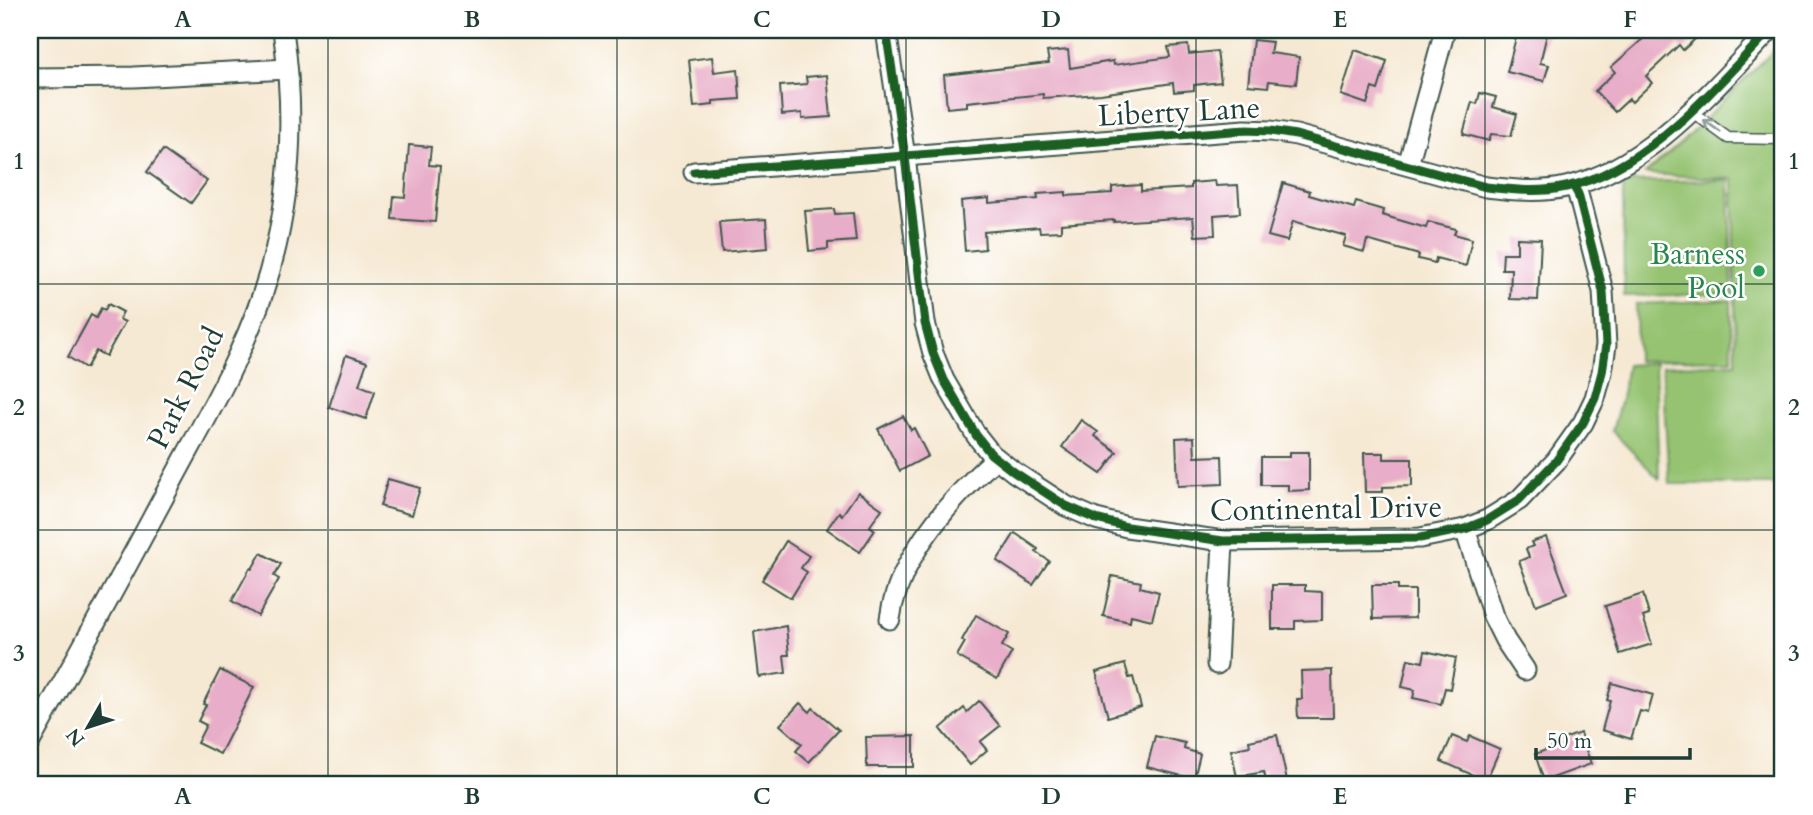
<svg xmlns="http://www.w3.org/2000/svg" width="1813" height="815" font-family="Cardo,serif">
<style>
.green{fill:#95c371;stroke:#5a8052;stroke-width:2}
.building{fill:#e8adc8}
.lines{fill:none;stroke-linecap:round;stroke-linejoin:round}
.lane-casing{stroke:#3f574c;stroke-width:13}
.street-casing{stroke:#3f574c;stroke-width:23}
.lane{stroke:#fff;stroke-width:10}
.street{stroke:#fff;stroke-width:19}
.cycleway-casing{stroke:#fff;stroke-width:13}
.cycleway{stroke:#1b5e20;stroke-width:9}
.oneway{stroke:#8f9e9a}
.grid{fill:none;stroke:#1f3d34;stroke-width:2;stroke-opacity:0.55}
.leisure-dot{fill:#2e9e5b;stroke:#fff;stroke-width:2.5}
.labels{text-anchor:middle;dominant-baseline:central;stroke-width:5;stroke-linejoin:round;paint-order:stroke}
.street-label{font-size:30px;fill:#1f3d34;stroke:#fff}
.leisure-label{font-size:30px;fill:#27864d;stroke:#fff;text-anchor:end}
.neatline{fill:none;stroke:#1f3d34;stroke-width:2.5}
.grid-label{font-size:23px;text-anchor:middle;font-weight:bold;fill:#1f3d34}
</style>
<rect width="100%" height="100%" fill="#fff"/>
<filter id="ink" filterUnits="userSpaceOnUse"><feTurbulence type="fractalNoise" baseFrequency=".0143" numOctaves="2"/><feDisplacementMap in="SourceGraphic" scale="14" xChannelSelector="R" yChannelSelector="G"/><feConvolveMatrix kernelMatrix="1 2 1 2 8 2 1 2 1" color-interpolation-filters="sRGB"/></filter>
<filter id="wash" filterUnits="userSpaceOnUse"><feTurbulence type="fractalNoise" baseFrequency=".00686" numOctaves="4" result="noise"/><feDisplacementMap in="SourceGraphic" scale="28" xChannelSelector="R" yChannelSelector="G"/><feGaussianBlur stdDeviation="1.57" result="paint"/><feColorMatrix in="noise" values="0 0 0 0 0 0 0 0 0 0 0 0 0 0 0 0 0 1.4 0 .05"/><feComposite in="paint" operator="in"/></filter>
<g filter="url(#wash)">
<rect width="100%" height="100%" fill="#f6e9d3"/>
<g class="green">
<polygon points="1783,41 1783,484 1669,484 1662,366 1736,363 1733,179 1645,174 1682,142"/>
<polygon points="1729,180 1732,294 1624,296 1623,182"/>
<polygon points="1731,300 1732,359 1637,361 1636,304"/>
<polygon points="1655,363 1659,479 1612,431 1621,399 1627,365"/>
</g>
<g id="blocks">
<g class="building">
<polygon points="1518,30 1548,30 1540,63 1549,65 1544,81 1507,72"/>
<polygon points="1653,30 1705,30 1683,50 1679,45 1646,76 1652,83 1632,102 1629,99 1615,112 1595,91 1615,72 1611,67"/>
<polygon points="1253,40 1272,42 1270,53 1299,57 1296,84 1269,81 1268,87 1248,85"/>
<polygon points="1188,45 1189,54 1217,51 1221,82 1194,85 1194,90 1174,92 1173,83 1101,94 1043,98 1043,94 967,102 967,106 947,108 944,75 1049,63 1047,52 1068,50 1070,68 1113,61 1114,65 1170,57 1168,47"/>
<polygon points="1355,50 1387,61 1378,90 1372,88 1367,104 1341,95"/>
<polygon points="712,57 714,72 738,69 740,99 713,101 713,105 694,107 689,60"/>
<polygon points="827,75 831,117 802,119 802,113 782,115 780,86 807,84 806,77"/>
<polygon points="1480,93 1496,97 1493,107 1517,114 1511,136 1491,134 1489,141 1463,134 1472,102 1477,104"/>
<polygon points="409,145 431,147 429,165 440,166 435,222 392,219 394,196 405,197"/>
<polygon points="163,150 207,181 191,203 147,172"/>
<polygon points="1215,181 1216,186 1238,185 1240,213 1214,215 1215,235 1195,236 1193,217 1114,222 1114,220 1061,224 1061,231 1040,232 1039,227 984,232 985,249 965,251 961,201 989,198 989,203 1038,199 1037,194 1066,192 1066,196 1112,193 1112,187 1141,185 1141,191 1191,188 1191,183"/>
<polygon points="1283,183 1310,191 1309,195 1354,208 1356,202 1383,210 1382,215 1426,228 1428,222 1456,229 1454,234 1472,239 1466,266 1436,258 1435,263 1418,259 1419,255 1367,240 1364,252 1343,246 1346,236 1293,221 1287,241 1268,236"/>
<polygon points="834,209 835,214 853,213 856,241 828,243 828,249 809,251 805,211"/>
<polygon points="766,219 768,248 722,252 719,222"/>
<polygon points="1517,238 1541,239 1538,300 1510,299 1511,269 1502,269 1503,253 1517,253"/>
<polygon points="108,304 123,312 119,319 125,322 106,356 96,351 86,368 68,357 91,315 96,318 101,308 105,310"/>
<polygon points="346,355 367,362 359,385 375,391 366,419 329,407"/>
<polygon points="903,416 911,430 914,428 928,456 900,471 878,429"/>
<polygon points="1081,420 1098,432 1095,436 1117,452 1101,474 1062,447"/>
<polygon points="1194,437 1195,457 1222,456 1223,484 1178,486 1176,438"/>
<polygon points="1290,452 1309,452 1309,490 1288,491 1288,485 1261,485 1261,457 1290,457"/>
<polygon points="1364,453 1384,453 1384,459 1412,459 1412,486 1383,487 1383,492 1365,492"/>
<polygon points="388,479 420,488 412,515 380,506"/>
<polygon points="858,492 882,509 870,526 875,530 860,552 827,529 839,512 842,515"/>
<polygon points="1015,533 1038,549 1036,552 1049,561 1033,585 997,561"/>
<polygon points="1546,537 1567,593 1536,605 1519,561 1529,557 1526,549 1533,546 1531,542"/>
<polygon points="786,541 809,556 801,568 807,572 791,598 762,580"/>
<polygon points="261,553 281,564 274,576 279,579 258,616 232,601 250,568 252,569"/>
<polygon points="1112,576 1141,582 1140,587 1159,592 1152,620 1131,615 1130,622 1103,616"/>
<polygon points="1272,585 1305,585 1305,591 1322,592 1322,620 1295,621 1295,629 1272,629"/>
<polygon points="1372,585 1398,585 1398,590 1415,590 1415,618 1373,619"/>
<polygon points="1643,594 1649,615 1643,617 1652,644 1620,654 1605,606"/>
<polygon points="976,615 1009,634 1002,646 1012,652 997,679 957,656 965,642 962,640"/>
<polygon points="786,626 789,655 784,655 786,673 759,677 754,632"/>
<polygon points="1425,651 1456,658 1450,689 1445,688 1441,704 1413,698 1415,690 1402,687 1408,659 1423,662"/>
<polygon points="1125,664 1129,678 1133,677 1141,707 1108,717 1096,672"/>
<polygon points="220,670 254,687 220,754 197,743 206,725 198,721 206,705 203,704"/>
<polygon points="1332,670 1333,718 1298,718 1297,699 1302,699 1301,671"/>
<polygon points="1612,683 1653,695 1648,713 1640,711 1631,739 1602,730 1610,701 1607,700"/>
<polygon points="979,701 1000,726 980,742 987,750 970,765 940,729 964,708 967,712"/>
<polygon points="800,703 810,712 813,708 839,730 809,762 796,751 802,744 780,725"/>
<polygon points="1580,733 1591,764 1544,781 1535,754 1554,747 1553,743"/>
<polygon points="1277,735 1288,785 1267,785 1264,772 1237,777 1231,750 1250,746 1249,741"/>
<polygon points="914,736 914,767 867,767 866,737"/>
<polygon points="1155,736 1185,743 1184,749 1200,754 1194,779 1147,767"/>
<polygon points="1452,736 1467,742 1470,736 1500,749 1486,781 1441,761"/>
</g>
</g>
</g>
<g filter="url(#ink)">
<use href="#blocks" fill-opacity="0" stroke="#3f574c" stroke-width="2"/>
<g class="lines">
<defs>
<polyline id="lane" points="1691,111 1728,138 1783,139"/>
<g id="street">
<polyline points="886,30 905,157 925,323 933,353 944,380 976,435 991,454 1014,472 1066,506 1096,519 1127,527 1223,541 1420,538 1465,529 1487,520 1519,500 1556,461 1583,423 1595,398 1602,372 1606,345 1603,291 1578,194 1573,185"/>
<polyline points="30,78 134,77 287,69"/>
<polyline points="1408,165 1445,30"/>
<path d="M694 172 1245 130 1271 131 1296 135 1486 187C1512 190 1540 193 1566 187 1648 169 1714 88 1770 30"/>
<polyline points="1465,529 1493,616 1505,640 1525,670"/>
<path d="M890 619C898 557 952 498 996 458"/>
<polyline points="1217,664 1223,541"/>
<path d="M30 742C77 657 124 572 169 487 202 425 239 363 262 296 291 210 296 119 283 30"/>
</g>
</defs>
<use href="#lane" class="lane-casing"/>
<use href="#street" class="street-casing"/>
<use href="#lane" class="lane"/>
<use href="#street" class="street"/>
<defs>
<g id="cycleway">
<polyline points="886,30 905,157 925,323 933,353 944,380 976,435 991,454 1014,472 1066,506 1096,519 1127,527 1223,541 1420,538 1465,529 1487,520 1519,500 1556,461 1583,423 1595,398 1602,372 1606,345 1603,291 1578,194 1573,185"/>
<path d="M694 172 1245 130 1271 131 1296 135 1486 187C1512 190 1540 193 1566 187 1648 169 1714 88 1770 30"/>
</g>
</defs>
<use href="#cycleway" class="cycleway-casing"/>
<use href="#cycleway" class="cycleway"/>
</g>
<defs><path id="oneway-shaft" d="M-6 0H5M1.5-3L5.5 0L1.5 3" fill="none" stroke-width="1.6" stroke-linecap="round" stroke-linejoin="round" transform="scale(1.75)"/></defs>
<use class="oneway" href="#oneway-shaft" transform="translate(1712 126) rotate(-144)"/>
</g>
<path class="grid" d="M328 30V785M617 30V785M906 30V785M1196 30V785M1485 30V785M30 284H1783M30 530H1783"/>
<circle class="leisure-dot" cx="1759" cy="271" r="7"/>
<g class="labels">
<g class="street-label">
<text transform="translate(1179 112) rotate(-3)">Liberty Lane</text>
<text transform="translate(186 388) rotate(-63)">Park Road</text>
<text transform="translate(1326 509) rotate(-1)">Continental Drive</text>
</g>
<g class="leisure-label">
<text x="1745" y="254">Barness<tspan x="1745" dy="34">Pool</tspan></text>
</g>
</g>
<rect width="1813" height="815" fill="none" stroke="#fff" stroke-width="77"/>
<g transform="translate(88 727) rotate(231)" stroke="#ffffff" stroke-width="5" paint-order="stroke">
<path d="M0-5L12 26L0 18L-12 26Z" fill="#1f3d34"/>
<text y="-10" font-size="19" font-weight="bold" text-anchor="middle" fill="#1f3d34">N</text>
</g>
<path d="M1536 748v10h154v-10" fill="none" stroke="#1f3d34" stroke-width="3.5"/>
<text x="1547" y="748" font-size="21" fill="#1f3d34" stroke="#ffffff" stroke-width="5" paint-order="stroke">50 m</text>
<rect x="38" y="38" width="1736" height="738" class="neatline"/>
<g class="grid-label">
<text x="183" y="27">A</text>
<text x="472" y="27">B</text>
<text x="762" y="27">C</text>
<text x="1051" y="27">D</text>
<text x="1340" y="27">E</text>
<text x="1630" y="27">F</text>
<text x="19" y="169">1</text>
<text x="1794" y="169">1</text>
<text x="19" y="415">2</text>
<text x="1794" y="415">2</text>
<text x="19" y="661">3</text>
<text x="1794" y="661">3</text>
<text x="183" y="804">A</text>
<text x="472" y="804">B</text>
<text x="762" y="804">C</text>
<text x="1051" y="804">D</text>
<text x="1340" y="804">E</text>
<text x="1630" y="804">F</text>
</g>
</svg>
